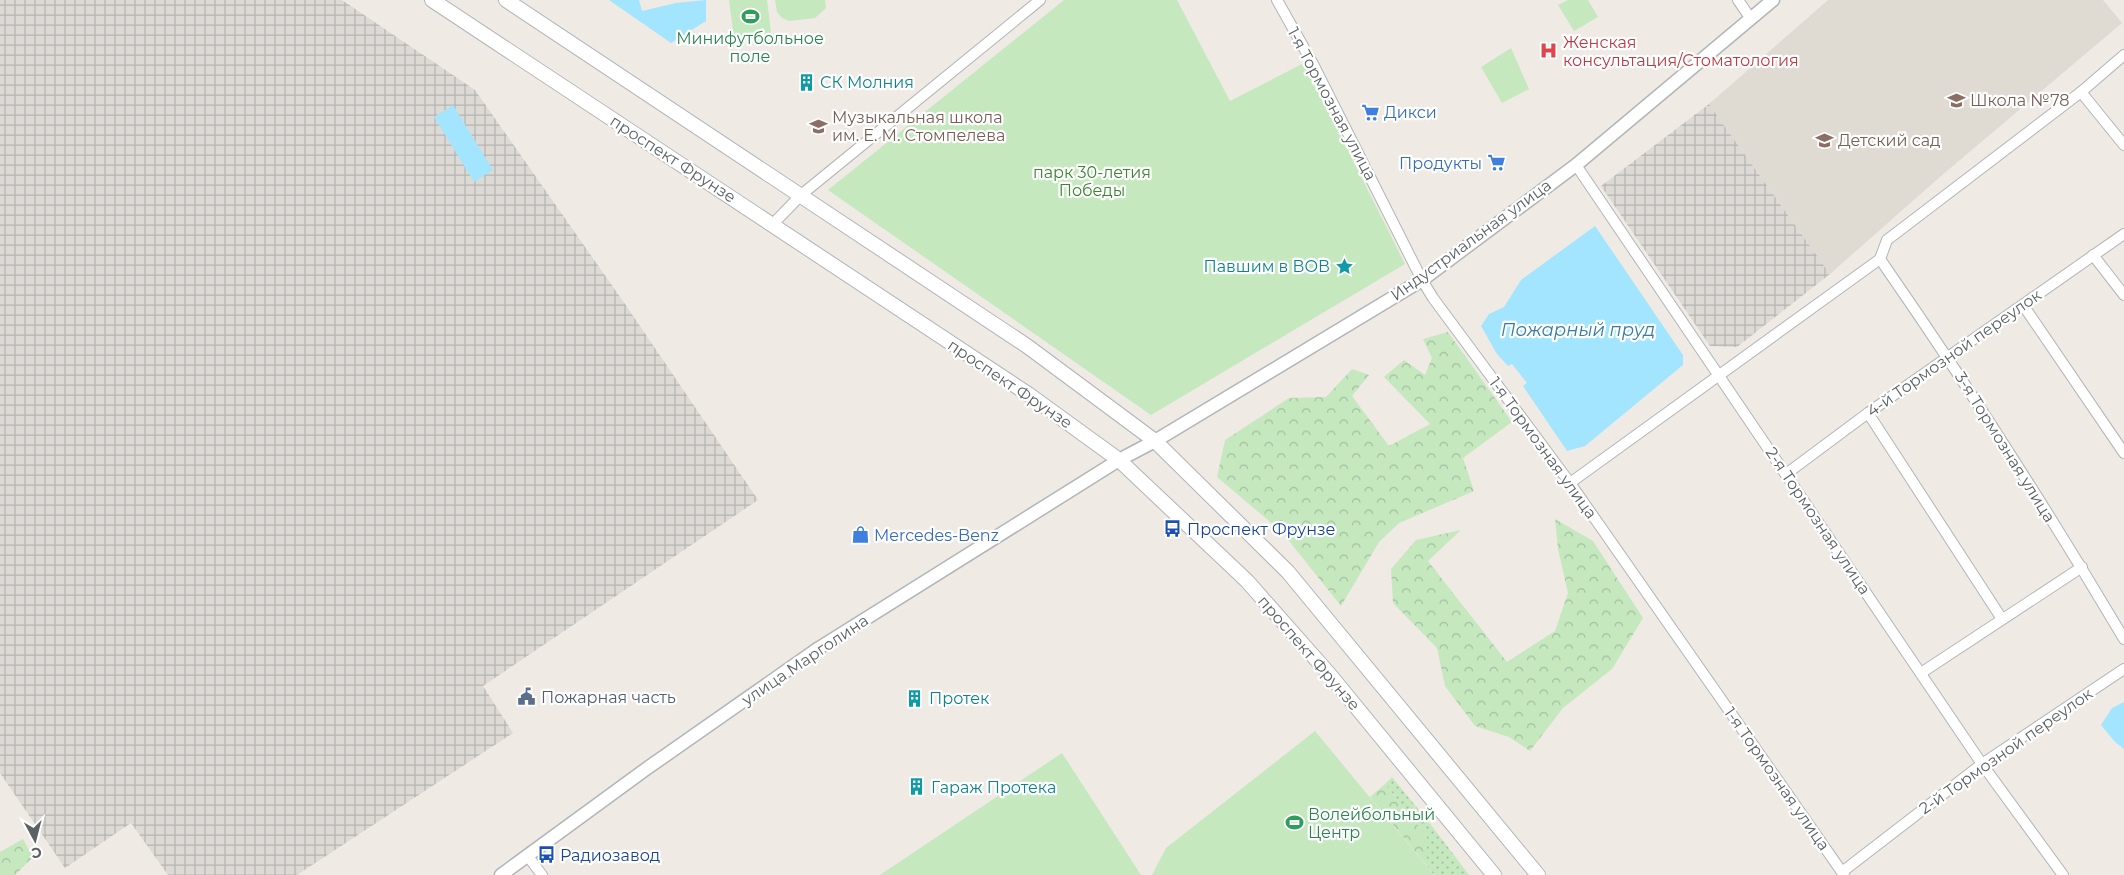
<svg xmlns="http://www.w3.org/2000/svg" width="2124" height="875" font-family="Montserrat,sans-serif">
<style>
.industrial{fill:url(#industrial-grid)}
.education{fill:#dfdad2}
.grass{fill:url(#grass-dots)}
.forest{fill:url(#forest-crowns)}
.green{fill:#c5e8bf}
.water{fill:#a3e5ff}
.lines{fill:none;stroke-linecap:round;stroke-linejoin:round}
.minor-casing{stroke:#b1b6b9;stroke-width:12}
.tertiary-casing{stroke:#b1b6b9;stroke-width:15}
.secondary-casing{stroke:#b0b5b9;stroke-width:16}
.minor{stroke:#fff;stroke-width:10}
.tertiary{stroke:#fff;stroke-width:12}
.secondary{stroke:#fff;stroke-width:14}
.labels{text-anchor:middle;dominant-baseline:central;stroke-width:4.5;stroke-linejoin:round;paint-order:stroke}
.leisure-label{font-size:16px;fill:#27864d;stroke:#fff}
.health-label{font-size:16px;fill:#be3a42;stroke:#fff;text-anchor:start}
.culture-label{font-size:16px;fill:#0d838f;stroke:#fff;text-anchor:start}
.education-label{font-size:16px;fill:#785e54;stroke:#fff;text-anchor:start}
.street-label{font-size:16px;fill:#5b6165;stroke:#fff}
.shop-label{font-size:16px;fill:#366cbe;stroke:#fff;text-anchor:start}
.park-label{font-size:16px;fill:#3b8631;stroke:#fff}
.transit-label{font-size:16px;fill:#164399;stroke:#fff;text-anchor:start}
.service-label{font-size:16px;fill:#4e5e75;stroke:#fff;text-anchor:start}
.water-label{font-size:18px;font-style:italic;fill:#377da3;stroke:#fff}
</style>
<defs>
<pattern id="industrial-grid" width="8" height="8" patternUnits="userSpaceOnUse" patternTransform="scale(1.25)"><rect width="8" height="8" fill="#dddad6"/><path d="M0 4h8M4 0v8" fill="none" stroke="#b6b4b1"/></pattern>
<pattern id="grass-dots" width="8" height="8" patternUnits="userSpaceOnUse" patternTransform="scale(1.25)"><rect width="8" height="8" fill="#c5e8bf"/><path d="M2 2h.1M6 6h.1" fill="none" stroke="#a3bf9f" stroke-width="1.8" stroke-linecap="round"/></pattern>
<pattern id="forest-crowns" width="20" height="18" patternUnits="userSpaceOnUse" patternTransform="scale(1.25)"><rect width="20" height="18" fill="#c5e8bf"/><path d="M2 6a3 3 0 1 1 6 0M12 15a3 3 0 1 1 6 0" fill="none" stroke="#a3bf9f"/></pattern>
</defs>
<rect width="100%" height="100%" fill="#efeae3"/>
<g class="industrial">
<polygon points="0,0 342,0 475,90 625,304 758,500 483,686 513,733 297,875 168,875 131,823 65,868 0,773"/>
<polygon points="1709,104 1830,274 1737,347 1710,346 1601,186"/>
</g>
<polygon class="education" points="1828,0 2103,0 2122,23 1941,176 1830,274 1709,104"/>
<polygon class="grass" points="1392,777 1435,830 1469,875 1434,875 1427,866 1427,837 1385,784"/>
<g class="forest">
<polygon points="1448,332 1512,422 1463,458 1474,491 1399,523 1379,542 1341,606 1282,532 1217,477 1225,440 1289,398 1326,397 1352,369 1369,375 1352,396 1389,446 1430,424 1384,377 1404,360 1425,375 1432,358 1423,339"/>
<polygon points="1555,519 1593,541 1643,618 1612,669 1563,708 1530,751 1509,737 1475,726 1445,686 1437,648 1393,603 1391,569 1416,540 1461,530 1428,561 1507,662 1555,631 1568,593 1558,549"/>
<polygon points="1385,784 1427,837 1427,866 1370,797"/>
<polygon points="23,839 33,857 15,875 0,875 0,852"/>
</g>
<g class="green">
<polygon points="729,0 767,0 771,33 734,38"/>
<polygon points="775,0 825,0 826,8 815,18 789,21 782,18 777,12"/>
<polygon points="1064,0 1177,0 1230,101 1304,63 1405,264 1151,415 828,190"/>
<polygon points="1568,0 1588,0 1598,17 1574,31 1558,5"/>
<polygon points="1511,48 1529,89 1502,103 1481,67"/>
<polygon points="1315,731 1434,875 1152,875 1166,848"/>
<polygon points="1062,753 1141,875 880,875"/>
</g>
<g class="water">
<polygon points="609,0 639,0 642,11 676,3 706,0 706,21 671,43"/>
<polygon points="453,105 493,170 474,182 434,117"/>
<polygon points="1595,226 1683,355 1683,365 1585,446 1567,451 1523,386 1527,383 1512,364 1508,366 1497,354 1481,326 1489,314 1504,307 1521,280"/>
<polygon points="2124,702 2124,749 2115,742 2101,725 2112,708"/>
</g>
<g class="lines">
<defs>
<g id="minor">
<polyline points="1277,0 1313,64 1422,280 1433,298 1570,483 1844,875"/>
<polyline points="1738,0 1751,19"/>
<polyline points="2081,92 2124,145"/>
<polyline points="1576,165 1982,764 2063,875"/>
<polyline points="772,225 801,195 1040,0"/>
<polyline points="2093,255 2124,295"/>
<path d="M1880 259C1966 383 2047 509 2124 639"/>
<polyline points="1880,259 1887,240 2081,92 2124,55"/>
<polyline points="2023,305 2124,453"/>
<polyline points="1868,413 2002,619"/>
<polyline points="1786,474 1868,413 2124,234"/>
<polyline points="1570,483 1880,259"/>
<polyline points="1921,673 2082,567"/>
<polyline points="527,855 542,875"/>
<polyline points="1842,872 1982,764 2124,669"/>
</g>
<polyline id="tertiary" points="501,875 646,769 819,648 1119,460 1155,441 1422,280 1576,165 1773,0"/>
<g id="secondary">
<polyline points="432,0 1028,394 1119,460 1247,581 1330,675 1494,875"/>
<polyline points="506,0 1027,346 1155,441 1288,572 1538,875"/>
</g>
</defs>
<use href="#minor" class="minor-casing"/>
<use href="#tertiary" class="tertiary-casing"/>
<use href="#secondary" class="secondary-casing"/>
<use href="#minor" class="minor"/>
<use href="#tertiary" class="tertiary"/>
<use href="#secondary" class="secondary"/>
</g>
<defs>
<symbol id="stadium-bare" viewBox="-9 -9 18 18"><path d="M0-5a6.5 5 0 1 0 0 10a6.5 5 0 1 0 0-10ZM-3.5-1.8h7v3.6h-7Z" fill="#2e9e5b" stroke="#fff" stroke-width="2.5" paint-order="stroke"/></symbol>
<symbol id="hospital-bare" viewBox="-9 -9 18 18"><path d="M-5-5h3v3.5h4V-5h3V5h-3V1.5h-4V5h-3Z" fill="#e0444e" stroke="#fff" stroke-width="2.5" paint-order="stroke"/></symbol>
<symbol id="building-bare" viewBox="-9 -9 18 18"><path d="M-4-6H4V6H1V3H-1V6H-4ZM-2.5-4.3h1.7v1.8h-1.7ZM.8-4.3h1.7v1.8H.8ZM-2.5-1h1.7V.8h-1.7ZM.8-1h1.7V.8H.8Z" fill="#0f9aa8" stroke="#fff" stroke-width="2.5" paint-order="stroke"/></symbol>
<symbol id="school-bare" viewBox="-9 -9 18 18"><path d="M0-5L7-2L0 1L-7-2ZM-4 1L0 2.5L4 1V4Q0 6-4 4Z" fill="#8d6e63" stroke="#fff" stroke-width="2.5" paint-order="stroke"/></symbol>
<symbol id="supermarket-bare" viewBox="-9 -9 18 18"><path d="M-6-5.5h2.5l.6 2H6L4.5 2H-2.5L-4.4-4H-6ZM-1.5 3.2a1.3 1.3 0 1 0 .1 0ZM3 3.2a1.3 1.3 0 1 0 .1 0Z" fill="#3f7fe0" stroke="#fff" stroke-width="2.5" paint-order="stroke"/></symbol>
<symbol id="sight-bare" viewBox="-9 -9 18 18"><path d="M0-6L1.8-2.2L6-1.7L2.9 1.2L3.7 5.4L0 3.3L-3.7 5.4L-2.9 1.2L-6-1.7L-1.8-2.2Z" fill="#0f9aa8" stroke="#fff" stroke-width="2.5" paint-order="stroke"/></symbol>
<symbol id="bus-bare" viewBox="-9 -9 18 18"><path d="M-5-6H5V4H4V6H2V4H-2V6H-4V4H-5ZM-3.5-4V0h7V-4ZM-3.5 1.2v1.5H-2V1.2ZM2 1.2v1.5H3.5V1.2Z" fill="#1a4fb4" stroke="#fff" stroke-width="2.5" paint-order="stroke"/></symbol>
<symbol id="shop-bare" viewBox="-9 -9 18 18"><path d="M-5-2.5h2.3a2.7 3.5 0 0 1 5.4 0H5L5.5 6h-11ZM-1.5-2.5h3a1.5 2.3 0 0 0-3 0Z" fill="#3f7fe0" stroke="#fff" stroke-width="2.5" paint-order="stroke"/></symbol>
<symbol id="civic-bare" viewBox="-9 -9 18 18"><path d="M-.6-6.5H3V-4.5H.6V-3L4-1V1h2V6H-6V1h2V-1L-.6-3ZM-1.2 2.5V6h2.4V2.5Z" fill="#5c6f8a" stroke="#fff" stroke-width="2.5" paint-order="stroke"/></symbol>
</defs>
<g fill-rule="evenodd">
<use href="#stadium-bare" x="738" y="4" width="25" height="25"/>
<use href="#hospital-bare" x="1536" y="38" width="25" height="25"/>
<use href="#building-bare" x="794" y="70" width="25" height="25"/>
<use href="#school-bare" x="1944" y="88" width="25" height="25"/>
<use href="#supermarket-bare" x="1358" y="100" width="25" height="25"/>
<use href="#school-bare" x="806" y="114" width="25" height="25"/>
<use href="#school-bare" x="1812" y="128" width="25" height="25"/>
<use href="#supermarket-bare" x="1484" y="150" width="25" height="25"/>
<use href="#sight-bare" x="1332" y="254" width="25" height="25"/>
<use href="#bus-bare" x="1160" y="516" width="25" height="25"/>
<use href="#shop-bare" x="848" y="522" width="25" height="25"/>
<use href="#civic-bare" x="514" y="684" width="25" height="25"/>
<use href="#building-bare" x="902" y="686" width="25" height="25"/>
<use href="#building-bare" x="904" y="774" width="25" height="25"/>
<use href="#stadium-bare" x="1282" y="810" width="25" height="25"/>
<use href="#bus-bare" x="534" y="842" width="25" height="25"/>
</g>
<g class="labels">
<g class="leisure-label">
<text x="750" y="38">Минифутбольное<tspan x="750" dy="18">поле</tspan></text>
<text x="1308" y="814" text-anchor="start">Волейбольный<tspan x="1308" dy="18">Центр</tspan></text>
</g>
<g class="health-label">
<text x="1563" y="42">Женская<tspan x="1563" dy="18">консультация/Стоматология</tspan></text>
</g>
<g class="culture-label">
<text x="820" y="82">СК Молния</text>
<text x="1330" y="266" text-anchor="end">Павшим в ВОВ</text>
<text x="929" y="698">Протек</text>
<text x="931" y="787">Гараж Протека</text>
</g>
<g class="education-label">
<text x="1970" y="100">Школа №78</text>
<text x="832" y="117">Музыкальная школа<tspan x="832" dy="18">им. Е. М. Стомпелева</tspan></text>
<text x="1838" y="140">Детский сад</text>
</g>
<g class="street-label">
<text transform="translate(1332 104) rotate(62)">1-я Тормозная улица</text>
<text transform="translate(673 159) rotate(33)">проспект Фрунзе</text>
<text transform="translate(1471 240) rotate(-36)">Индустриальная улица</text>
<text transform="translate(1954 353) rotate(-35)">4-й Тормозной переулок</text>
<text transform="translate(1010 384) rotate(34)">проспект Фрунзе</text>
<text transform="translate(2005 447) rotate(58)">3-я Тормозная улица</text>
<text transform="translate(1543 448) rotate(54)">1-я Тормозная улица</text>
<text transform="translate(1818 521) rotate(56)">2-я Тормозная улица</text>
<text transform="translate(1309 653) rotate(49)">проспект Фрунзе</text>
<text transform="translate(805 660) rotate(-34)">улица Марголина</text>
<text transform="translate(2006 751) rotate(-35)">2-й Тормозной переулок</text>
<text transform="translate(1777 779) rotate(55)">1-я Тормозная улица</text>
</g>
<g class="shop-label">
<text x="1384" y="112">Дикси</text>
<text x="1482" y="163" text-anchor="end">Продукты</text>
<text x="874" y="535">Mercedes-Benz</text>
</g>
<g class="park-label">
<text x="1092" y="172">парк 30-летия<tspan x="1092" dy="18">Победы</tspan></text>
</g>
<g class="transit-label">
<text x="1187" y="529">Проспект Фрунзе</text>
<text x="560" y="855">Радиозавод</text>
</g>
<g class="service-label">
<text x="541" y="697">Пожарная часть</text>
</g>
<g class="water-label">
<text x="1578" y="330">Пожарный пруд</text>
</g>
</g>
<g transform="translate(35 840) rotate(173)" stroke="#ffffff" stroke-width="4" paint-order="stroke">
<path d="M0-4L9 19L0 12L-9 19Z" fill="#5b6165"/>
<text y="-8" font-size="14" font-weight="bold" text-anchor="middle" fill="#5b6165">С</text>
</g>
</svg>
